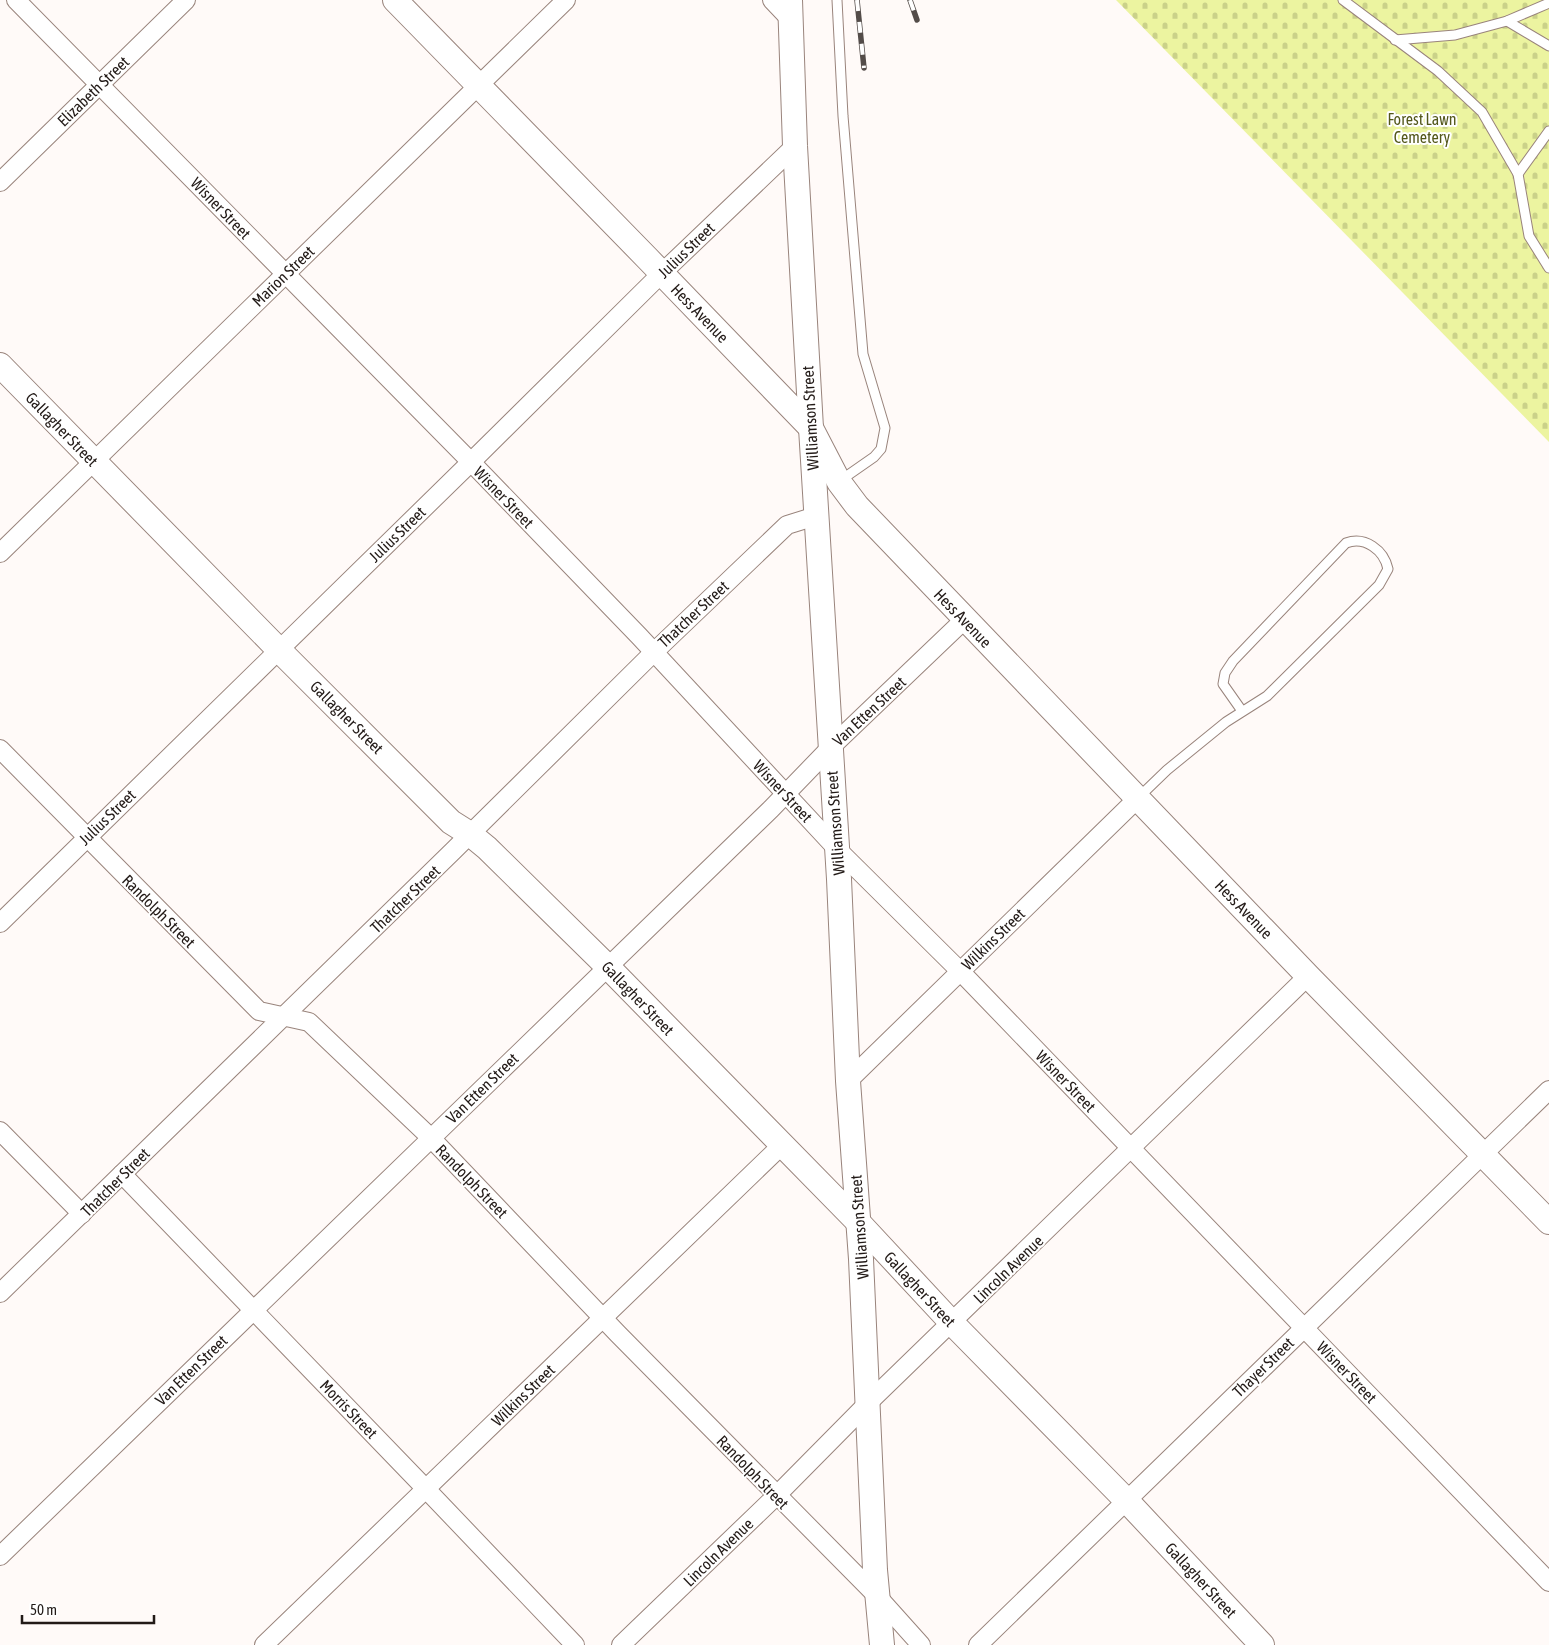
<svg xmlns="http://www.w3.org/2000/svg" width="1549" height="1645" font-family="'Asap Condensed',sans-serif">
<style>
.cemetery{fill:url(#cemetery-stones)}
.lines{fill:none;stroke-linecap:round;stroke-linejoin:round}
.lane-casing{stroke:#99847c;stroke-width:11}
.street-casing{stroke:#99847c;stroke-width:20}
.secondary-casing{stroke:#99847c;stroke-width:26}
.lane{stroke:#fff;stroke-width:9}
.street{stroke:#fff;stroke-width:18}
.secondary{stroke:#fff;stroke-width:24}
.rail-casing{stroke:#534c49;stroke-width:5.5}
.rail{stroke:#fff;stroke-width:4;stroke-dasharray:11;stroke-linecap:butt}
.labels{text-anchor:middle;dominant-baseline:central;stroke-width:4;stroke-linejoin:round;paint-order:stroke}
.street-label{font-size:16px;fill:#221a17;stroke:#fff}
.park-label{font-size:16px;fill:#53571a;stroke:#fff}
</style>
<defs>
<pattern id="cemetery-stones" width="16" height="16" patternUnits="userSpaceOnUse" patternTransform="scale(1.25)"><rect width="16" height="16" fill="#ecf4a0"/><path d="M2 7V4a2 2 0 0 1 4 0v3zM10 15v-3a2 2 0 0 1 4 0v3z" fill="#cad189"/></pattern>
</defs>
<rect width="100%" height="100%" fill="#fffaf8"/>
<polygon class="cemetery" points="1116,0 1549,0 1549,442"/>
<g class="lines">
<defs>
<g id="lane">
<polyline points="837,0 843,116 863,354 885,428 881,449 874,457 841,480"/>
<polyline points="1343,0 1438,71 1482,112 1518,174 1529,236 1549,268"/>
<polyline points="1507,21 1549,46"/>
<polyline points="1395,40 1455,35 1507,21 1549,3"/>
<polyline points="1518,174 1549,131"/>
<path d="M1138 798 1167 770 1226 722 1267 696 1379 585 1388 569C1384 550 1365 536 1346 543L1233 661 1225 673 1223 684 1242 711"/>
</g>
<g id="street">
<polyline points="16,0 471,462 639,636 837,849 960,971 1549,1582"/>
<polyline points="772,0 791,20"/>
<polyline points="0,182 186,0"/>
<polyline points="0,553 566,0"/>
<polyline points="0,749 259,1011 309,1022 430,1137 618,1334 878,1597 921,1645"/>
<polyline points="0,923 471,462 662,273 795,146"/>
<polyline points="848,1081 1138,798"/>
<polyline points="0,1131 82,1214"/>
<polyline points="122,1174 426,1489 575,1645"/>
<polyline points="0,1293 453,851 654,652 787,525 816,516"/>
<polyline points="0,1556 771,809 830,748 964,620"/>
<polyline points="264,1645 782,1145"/>
<polyline points="621,1645 776,1496 867,1404 1308,976"/>
<polyline points="978,1645 1549,1090"/>
</g>
<g id="secondary">
<polyline points="395,0 648,259 811,428 839,482 857,506 1308,976 1549,1222"/>
<polyline points="790,0 795,146 811,428 839,879 848,1081 861,1259 875,1570 882,1645"/>
<polyline points="0,365 279,650 451,822 470,834 487,848 607,966 859,1223 952,1323 1127,1501 1262,1645"/>
</g>
</defs>
<use href="#lane" class="lane-casing"/>
<use href="#street" class="street-casing"/>
<use href="#secondary" class="secondary-casing"/>
<use href="#lane" class="lane"/>
<use href="#street" class="street"/>
<use href="#secondary" class="secondary"/>
<defs>
<g id="rail">
<polyline points="857,0 864,68"/>
<polyline points="910,0 917,20"/>
</g>
</defs>
<use href="#rail" class="rail-casing"/>
<use href="#rail" class="rail"/>
</g>
<g class="labels">
<g class="street-label">
<text transform="translate(93 91) rotate(-44)">Elizabeth Street</text>
<text transform="translate(221 208) rotate(46)">Wisner Street</text>
<text transform="translate(686 250) rotate(-44)">Julius Street</text>
<text transform="translate(283 276) rotate(-44)">Marion Street</text>
<text transform="translate(700 313) rotate(46)">Hess Avenue</text>
<text transform="translate(810 418) rotate(-93)">Williamson Street</text>
<text transform="translate(62 429) rotate(46)">Gallagher Street</text>
<text transform="translate(504 497) rotate(46)">Wisner Street</text>
<text transform="translate(397 534) rotate(-44)">Julius Street</text>
<text transform="translate(693 614) rotate(-43)">Thatcher Street</text>
<text transform="translate(963 618) rotate(46)">Hess Avenue</text>
<text transform="translate(869 711) rotate(-43)">Van Etten Street</text>
<text transform="translate(347 717) rotate(45)">Gallagher Street</text>
<text transform="translate(783 791) rotate(47)">Wisner Street</text>
<text transform="translate(107 817) rotate(-44)">Julius Street</text>
<text transform="translate(835 823) rotate(-94)">Williamson Street</text>
<text transform="translate(405 899) rotate(-44)">Thatcher Street</text>
<text transform="translate(1244 909) rotate(46)">Hess Avenue</text>
<text transform="translate(159 911) rotate(45)">Randolph Street</text>
<text transform="translate(993 939) rotate(-44)">Wilkins Street</text>
<text transform="translate(638 998) rotate(46)">Gallagher Street</text>
<text transform="translate(1066 1081) rotate(46)">Wisner Street</text>
<text transform="translate(482 1088) rotate(-44)">Van Etten Street</text>
<text transform="translate(472 1181) rotate(46)">Randolph Street</text>
<text transform="translate(115 1182) rotate(-45)">Thatcher Street</text>
<text transform="translate(859 1227) rotate(-94)">Williamson Street</text>
<text transform="translate(1008 1269) rotate(-44)">Lincoln Avenue</text>
<text transform="translate(920 1289) rotate(47)">Gallagher Street</text>
<text transform="translate(1263 1367) rotate(-44)">Thayer Street</text>
<text transform="translate(191 1370) rotate(-44)">Van Etten Street</text>
<text transform="translate(1347 1372) rotate(46)">Wisner Street</text>
<text transform="translate(523 1395) rotate(-44)">Wilkins Street</text>
<text transform="translate(349 1409) rotate(46)">Morris Street</text>
<text transform="translate(753 1472) rotate(46)">Randolph Street</text>
<text transform="translate(718 1552) rotate(-44)">Lincoln Avenue</text>
<text transform="translate(1201 1580) rotate(47)">Gallagher Street</text>
</g>
<g class="park-label">
<text x="1422" y="119">Forest Lawn<tspan x="1422" dy="18">Cemetery</tspan></text>
</g>
</g>
<path d="M22 1615v8h132v-8" fill="none" stroke="#221a17" stroke-width="2.5"/>
<text x="30" y="1615" font-size="15" fill="#221a17" stroke="#ffffff" stroke-width="4" paint-order="stroke">50 m</text>
</svg>
